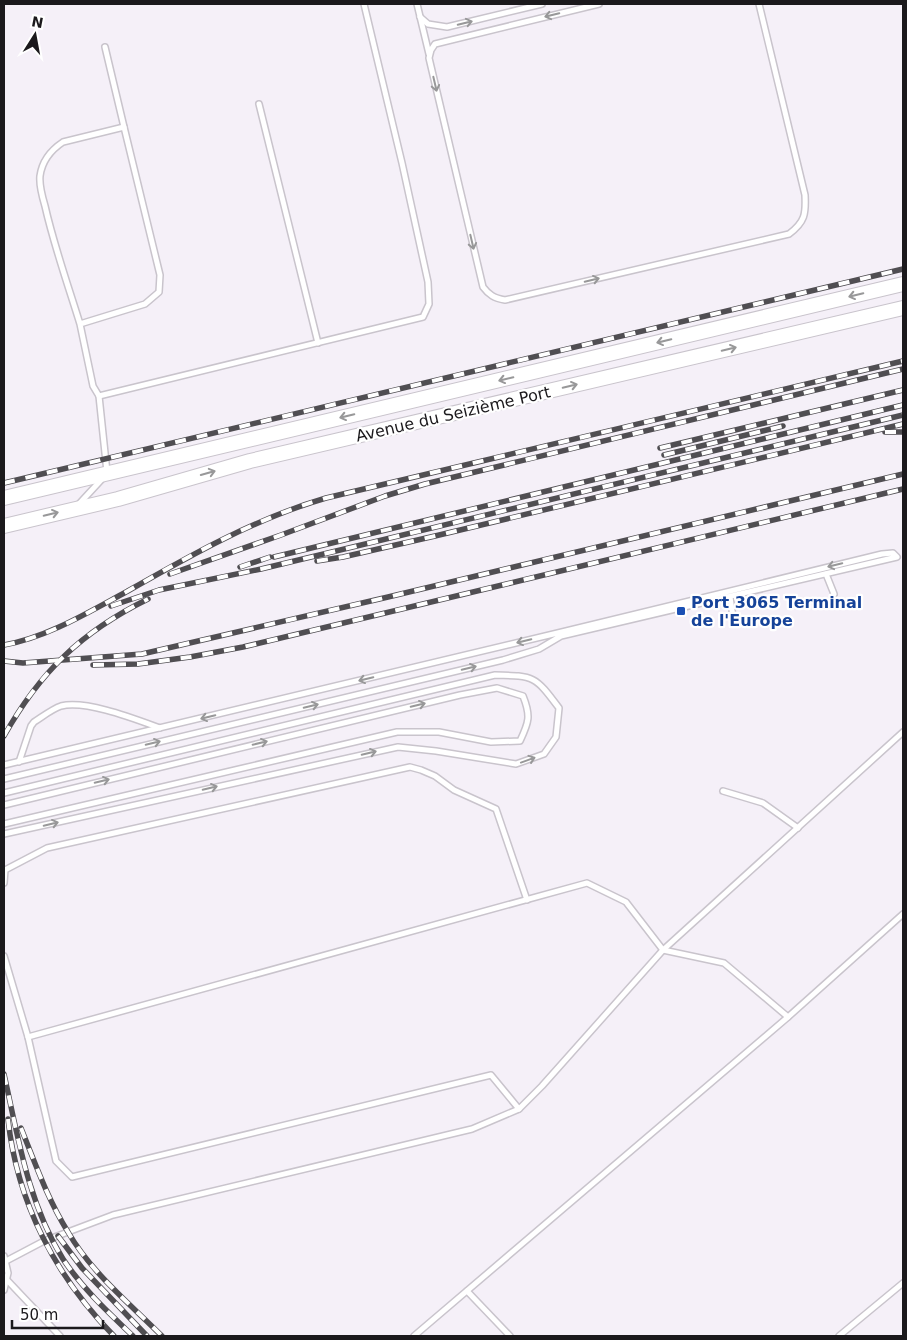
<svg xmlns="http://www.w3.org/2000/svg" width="907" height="1340" font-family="'DejaVu Sans',sans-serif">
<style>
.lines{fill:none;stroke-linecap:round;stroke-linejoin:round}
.service-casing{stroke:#c9c4cc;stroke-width:8}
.secondary-casing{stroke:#c9c4cc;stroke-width:16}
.service{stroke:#fff;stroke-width:5}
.secondary{stroke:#fff;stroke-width:14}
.rail-casing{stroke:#504e52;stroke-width:5.5}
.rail{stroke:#fff;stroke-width:4;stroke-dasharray:11;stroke-linecap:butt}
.oneway{stroke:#989899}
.transit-dot{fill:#1a4fb4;stroke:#fff;stroke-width:2}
.labels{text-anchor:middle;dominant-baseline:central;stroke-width:4.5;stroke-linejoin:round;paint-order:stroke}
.street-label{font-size:16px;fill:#1b191c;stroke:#fff}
.transit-label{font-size:16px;font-weight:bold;fill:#164399;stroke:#fff;text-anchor:start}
</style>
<rect width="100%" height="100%" fill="#f5f0f8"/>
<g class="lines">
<defs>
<g id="service">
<polyline points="417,4 429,54"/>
<path d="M599 4 435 44 431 50 429 58 483 287C489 295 494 298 505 300L789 234C805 222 806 214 805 195L759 4"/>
<polyline points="420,17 428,24 447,27 542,4"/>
<polyline points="105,47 124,127"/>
<polyline points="259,104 318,343"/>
<path d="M80 324C68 285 54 246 45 206 42 196 39 186 40 176 42 161 51 150 63 142L124 127 160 275 159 292 145 304 80 324 93 386 99 396"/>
<polyline points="107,472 99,396 423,317 429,304 428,282 402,163 364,4"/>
<polyline points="79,504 102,479"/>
<polyline points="826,574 834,594"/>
<polyline points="730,597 733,617"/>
<path d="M19 762 31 726 34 722C42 717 52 709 61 706 87 700 135 719 160 728"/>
<polyline points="4,765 566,631 882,554 893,553 897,557 561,636 539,649 503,660 4,779"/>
<polyline points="723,791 763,803 798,828"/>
<path d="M4 793 495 675C535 676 535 676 559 708L556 737 544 754 516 764 436 751 398 747 4 834"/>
<path d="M4 805 460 695 497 688 523 696C531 716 529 722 520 741L491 742 439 732H397L4 824"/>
<polyline points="4,883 5,870 47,848 410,767 421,770 435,776 454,790 496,809 527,900"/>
<polyline points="4,956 28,1037"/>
<polyline points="519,1109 491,1075 72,1177 56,1161 28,1037 587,883 626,902 663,950 724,963 788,1017"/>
<polyline points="4,1256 8,1273 4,1290"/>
<polyline points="6,1261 44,1241 113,1215 472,1129 519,1109 542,1086 663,950 903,732"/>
<polyline points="7,1280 60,1336"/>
<polyline points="467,1291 510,1336"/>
<polyline points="414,1336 788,1017 903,914"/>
<polyline points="839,1336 903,1283"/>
</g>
<g id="secondary">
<polyline points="4,498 903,284"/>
<polyline points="4,526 118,499 250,461 903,308"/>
</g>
</defs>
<use href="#service" class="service-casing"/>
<use href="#secondary" class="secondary-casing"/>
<use href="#service" class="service"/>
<use href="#secondary" class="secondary"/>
<defs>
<g id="rail">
<polyline points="885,432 903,432"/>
<polyline points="660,448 903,390"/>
<polyline points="664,455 783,426"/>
<polyline points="4,483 903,269"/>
<polyline points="274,557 903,405"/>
<polyline points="317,561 343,557 435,536 903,424"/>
<polyline points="240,567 270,557"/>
<polyline points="170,574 281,535 385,496 425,484 903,369"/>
<polyline points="111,606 159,590 261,569 903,415"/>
<path d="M4 645C46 638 89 612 126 592 191 555 254 519 326 498L903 361"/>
<polyline points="4,661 23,663 142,654 388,597 903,474"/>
<polyline points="93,665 138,664 190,657 243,647 903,489"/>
<path d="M4 736C40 672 81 632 148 599"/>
<path d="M4 1074C18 1137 28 1203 63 1259 82 1288 109 1313 133 1336"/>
<path d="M8 1119C17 1203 56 1277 114 1336"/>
<path d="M21 1128C35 1163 48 1200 68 1232 91 1272 129 1303 162 1336"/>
<polyline points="58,1236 82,1268 147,1336"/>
</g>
</defs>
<use href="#rail" class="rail-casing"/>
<use href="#rail" class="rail"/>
</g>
<defs><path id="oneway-shaft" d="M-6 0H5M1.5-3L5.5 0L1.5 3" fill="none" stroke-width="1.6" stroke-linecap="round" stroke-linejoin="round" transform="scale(1.25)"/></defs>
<g class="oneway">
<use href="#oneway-shaft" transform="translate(552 15) rotate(166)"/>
<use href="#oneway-shaft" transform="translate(465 23) rotate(-14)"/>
<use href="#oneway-shaft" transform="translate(435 84) rotate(77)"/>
<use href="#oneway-shaft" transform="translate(472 242) rotate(77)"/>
<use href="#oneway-shaft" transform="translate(592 280) rotate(-13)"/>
<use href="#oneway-shaft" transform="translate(856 295) rotate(167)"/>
<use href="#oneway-shaft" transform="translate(664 341) rotate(167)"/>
<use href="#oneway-shaft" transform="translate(729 349) rotate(-13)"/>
<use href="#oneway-shaft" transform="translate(506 379) rotate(167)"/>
<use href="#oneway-shaft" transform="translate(570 386) rotate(-13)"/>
<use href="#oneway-shaft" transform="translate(347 416) rotate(167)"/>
<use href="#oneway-shaft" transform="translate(208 473) rotate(-16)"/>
<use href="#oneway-shaft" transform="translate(51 514) rotate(-13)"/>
<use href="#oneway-shaft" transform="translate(835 565) rotate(166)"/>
<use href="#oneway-shaft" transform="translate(524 641) rotate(167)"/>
<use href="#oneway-shaft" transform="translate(469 668) rotate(-13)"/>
<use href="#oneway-shaft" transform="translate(366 679) rotate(167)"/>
<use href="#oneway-shaft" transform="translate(418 705) rotate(-13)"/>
<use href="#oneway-shaft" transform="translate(311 706) rotate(-13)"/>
<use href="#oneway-shaft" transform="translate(208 717) rotate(167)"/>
<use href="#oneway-shaft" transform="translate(153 743) rotate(-13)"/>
<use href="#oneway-shaft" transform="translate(260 743) rotate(-13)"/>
<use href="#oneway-shaft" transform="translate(369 753) rotate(-13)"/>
<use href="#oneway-shaft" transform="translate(528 760) rotate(-20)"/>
<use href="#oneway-shaft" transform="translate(102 781) rotate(-13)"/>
<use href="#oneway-shaft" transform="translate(210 788) rotate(-13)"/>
<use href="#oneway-shaft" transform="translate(51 824) rotate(-13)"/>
</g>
<rect class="transit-dot" x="676" y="606" width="10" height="10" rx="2.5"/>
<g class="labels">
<g class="street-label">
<text transform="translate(453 414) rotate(-13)">Avenue du Seizième Port</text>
</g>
<g class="transit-label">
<text x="691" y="602">Port 3065 Terminal<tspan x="691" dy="18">de l'Europe</tspan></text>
</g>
</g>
<rect width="907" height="1340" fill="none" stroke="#1b191c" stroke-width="10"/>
<g transform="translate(35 35) rotate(11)" stroke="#ffffff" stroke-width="4" paint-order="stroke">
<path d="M0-4L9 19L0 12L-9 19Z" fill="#1b191c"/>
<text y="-8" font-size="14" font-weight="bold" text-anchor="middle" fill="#1b191c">N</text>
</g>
<path d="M12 1320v8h91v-8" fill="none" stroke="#1b191c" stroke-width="2.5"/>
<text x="20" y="1320" font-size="15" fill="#1b191c" stroke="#ffffff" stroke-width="4" paint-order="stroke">50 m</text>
</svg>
